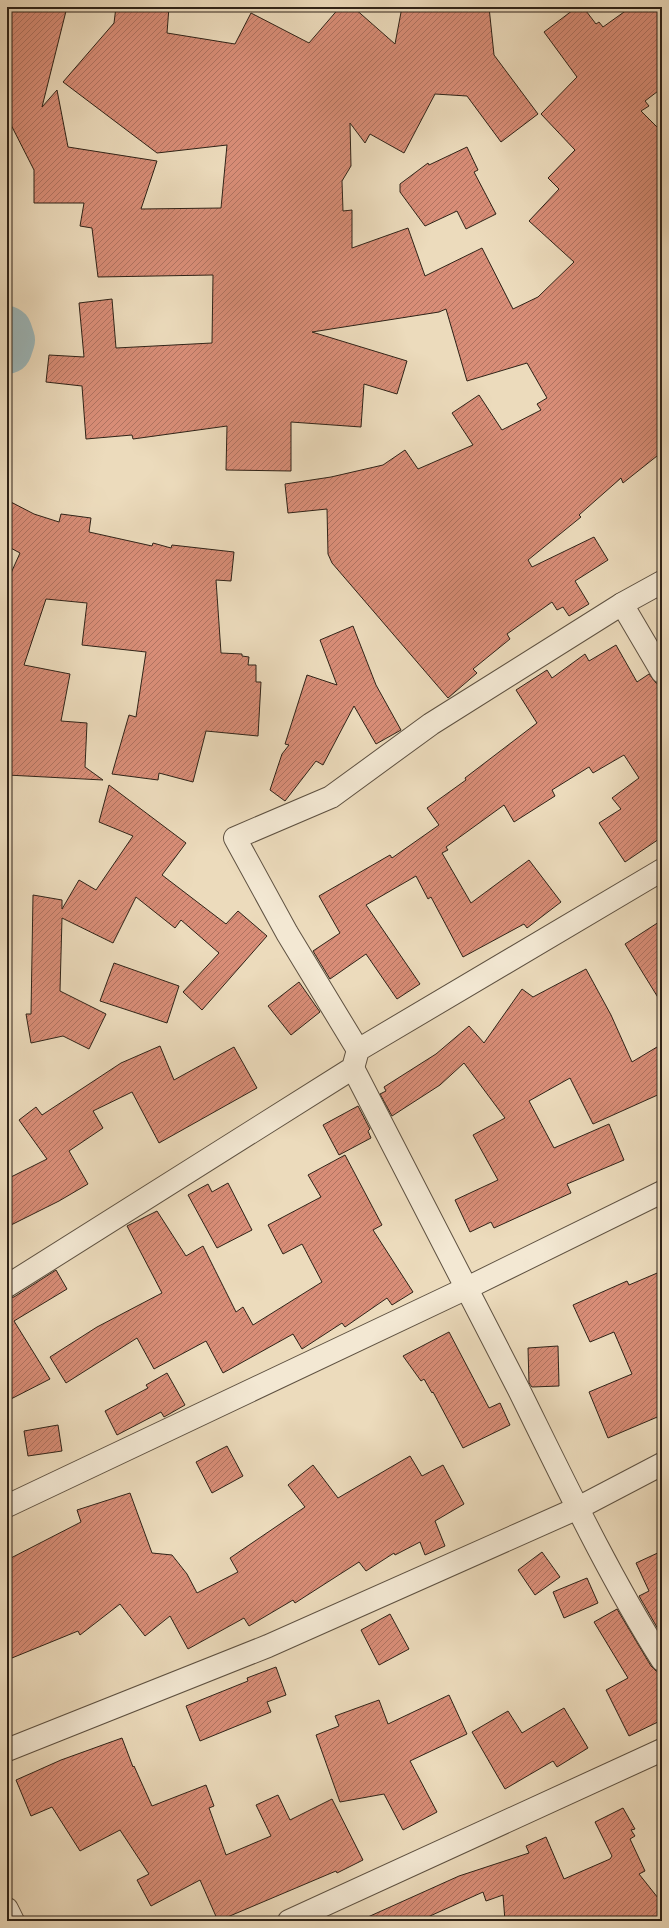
<svg xmlns="http://www.w3.org/2000/svg" width="669" height="1928" font-family="'Libre Bodoni',serif">
<style>
.lines{fill:none;stroke-linecap:round;stroke-linejoin:round}
.river{stroke:#9db8bb;stroke-width:50}
.building{fill:url(#building-hatch);stroke:#2f2318}
.minor-casing{stroke:#5e5141;stroke-width:24}
.minor{stroke:#f3e8d3;stroke-width:22}
</style>
<defs>
<pattern id="building-hatch" width="6" height="6" patternUnits="userSpaceOnUse"><rect width="6" height="6" fill="#d88d77"/><path d="M-1 1l2-2M0 6l6-6M5 7l2-2" fill="none" stroke="#b07361"/></pattern>
</defs>
<rect width="100%" height="100%" fill="#ecdbbc"/>
<filter id="stains"><feTurbulence type="fractalNoise" baseFrequency=".005" numOctaves="4"/><feColorMatrix values="0 0 0 0 .2 0 0 0 0 .09 0 0 0 0 .02 0 0 0 .5 -.17"/></filter>
<radialGradient id="worn" r=".72"><stop offset=".6" stop-color="#630" stop-opacity="0"/><stop offset="1" stop-color="#630" stop-opacity=".3"/></radialGradient>
<g class="lines">
<polyline class="river" points="7,331 10,340 7,349"/>
</g>
<g class="building">
<polygon points="7,7 67,7 42,107 57,90 68,147 157,161 141,209 221,208 227,145 157,153 63,82 114,23 116,7 169,7 167,33 235,44 251,13 309,43 340,7 353,7 395,44 402,7 489,7 494,55 538,114 501,142 467,96 435,94 404,153 370,134 365,143 350,123 351,166 342,181 343,211 352,210 352,248 408,228 425,276 482,248 513,309 538,297 574,262 529,221 559,189 548,178 575,150 541,114 577,77 544,32 577,7 583,7 596,24 599,22 603,27 631,7 662,7 662,88 645,101 649,106 641,111 662,132 662,452 623,483 621,478 579,515 581,517 528,560 532,567 594,537 608,560 575,581 589,604 569,616 563,607 557,610 552,602 507,634 510,639 473,669 477,673 448,698 332,563 328,554 327,509 288,513 285,484 331,477 383,465 405,450 418,469 473,445 452,413 479,395 502,430 541,410 537,404 547,398 527,363 467,381 446,309 439,312 312,332 407,361 397,394 364,384 361,427 291,422 291,471 226,470 227,426 133,439 132,435 86,439 82,386 46,382 49,355 84,357 79,303 112,299 116,348 212,343 213,275 98,277 92,228 80,226 84,203 34,203 34,170 7,117"/>
<polygon points="467,147 478,170 474,172 496,214 466,229 457,211 425,226 400,192 400,184 428,163 429,165"/>
<polygon points="7,500 34,514 59,522 61,514 91,518 89,532 152,546 153,543 171,548 172,545 234,552 231,581 216,580 221,653 242,654 242,656 249,657 248,665 256,665 256,682 261,682 258,736 206,731 193,782 159,773 158,780 112,774 129,715 136,717 146,652 82,645 87,603 46,599 24,665 70,674 61,721 87,723 85,767 103,780 7,775 7,582 20,553 7,546"/>
<polygon points="353,626 376,685 401,730 376,744 354,706 323,765 316,761 285,801 270,790 282,754 289,745 285,744 307,675 337,685 320,640"/>
<polygon points="616,645 637,682 649,674 656,683 662,684 662,837 625,862 599,823 621,809 612,798 639,778 624,755 593,773 589,767 552,790 555,796 514,822 504,805 446,847 448,850 442,853 471,903 529,860 561,902 527,928 524,924 463,957 431,897 428,899 416,876 366,905 420,984 397,999 366,954 330,979 313,951 340,933 319,896 390,855 392,858 439,825 427,808 466,780 465,778 537,723 516,690 547,670 552,678 585,654 589,661"/>
<polygon points="109,785 186,843 162,875 226,924 238,911 267,936 202,1010 183,992 219,953 181,920 175,928 136,897 113,943 62,918 60,991 106,1014 89,1049 63,1036 31,1043 26,1014 31,1014 33,895 62,900 62,909 79,880 96,890 133,836 99,822"/>
<polygon points="662,920 662,1004 625,944"/>
<polygon points="114,963 179,986 167,1023 100,1001"/>
<polygon points="586,969 611,1015 632,1062 662,1044 662,1093 593,1124 570,1078 529,1101 554,1148 609,1124 624,1160 567,1184 571,1193 494,1228 491,1222 470,1232 455,1200 498,1180 473,1135 505,1118 464,1063 440,1085 392,1116 380,1094 386,1091 384,1087 436,1054 469,1026 484,1043 522,989 533,997"/>
<polygon points="299,982 320,1012 291,1035 268,1006"/>
<polygon points="160,1046 174,1080 234,1047 257,1088 159,1143 132,1092 93,1111 103,1128 69,1151 88,1184 59,1201 7,1227 7,1179 47,1159 19,1120 36,1107 42,1115 121,1063"/>
<polygon points="358,1106 370,1129 368,1131 371,1138 339,1155 323,1125"/>
<polygon points="345,1155 382,1225 373,1230 413,1292 392,1305 387,1298 345,1327 342,1323 302,1349 293,1334 223,1373 206,1341 154,1369 137,1338 66,1383 50,1357 97,1327 162,1293 127,1226 157,1211 186,1256 203,1246 236,1312 243,1307 253,1325 322,1282 302,1244 283,1254 268,1225 321,1197 308,1175"/>
<polygon points="228,1183 252,1230 217,1248 188,1195 208,1184 212,1192"/>
<polygon points="56,1270 67,1289 14,1321 50,1379 7,1401 7,1298 14,1297"/>
<polygon points="662,1271 662,1415 608,1438 589,1392 632,1374 614,1332 590,1342 573,1305 627,1281 629,1285"/>
<polygon points="449,1332 489,1408 500,1403 510,1425 463,1448 433,1392 432,1393 424,1379 421,1381 403,1356"/>
<polygon points="558,1346 559,1386 532,1387 529,1383 528,1348"/>
<polygon points="167,1373 185,1405 164,1417 161,1412 117,1435 105,1411 148,1388 146,1385"/>
<polygon points="58,1425 62,1451 28,1456 24,1431"/>
<polygon points="227,1446 243,1476 212,1493 196,1462"/>
<polygon points="410,1456 422,1476 443,1465 464,1504 435,1521 445,1546 425,1555 420,1542 395,1555 394,1553 366,1571 359,1562 295,1603 293,1600 249,1626 244,1618 188,1649 170,1616 145,1636 120,1604 80,1635 78,1631 7,1660 7,1560 81,1522 77,1510 130,1493 152,1553 172,1555 187,1574 197,1593 238,1572 230,1558 305,1507 288,1485 313,1465 338,1498"/>
<polygon points="662,1551 662,1636 639,1596 649,1591 636,1563"/>
<polygon points="542,1552 560,1577 535,1595 518,1570"/>
<polygon points="587,1578 598,1603 564,1618 553,1592"/>
<polygon points="617,1609 651,1666 656,1671 662,1672 662,1720 629,1736 606,1690 628,1678 594,1622"/>
<polygon points="390,1614 409,1649 379,1665 361,1630"/>
<polygon points="276,1667 286,1695 267,1702 271,1712 200,1741 186,1706 248,1681 247,1678"/>
<polygon points="449,1695 467,1734 410,1761 437,1812 403,1830 384,1794 340,1802 316,1735 339,1726 335,1716 379,1700 388,1724"/>
<polygon points="564,1708 588,1748 557,1767 553,1761 505,1789 472,1732 508,1711 522,1733"/>
<polygon points="122,1738 133,1767 134,1766 152,1806 206,1785 214,1806 209,1808 226,1855 271,1836 256,1805 278,1795 290,1820 332,1799 363,1860 337,1873 336,1871 218,1921 200,1880 151,1906 137,1880 149,1874 120,1830 80,1851 52,1807 31,1816 16,1780 61,1760"/>
<polygon points="623,1808 635,1829 631,1830 635,1836 630,1839 645,1871 639,1874 662,1903 662,1921 505,1921 503,1895 486,1901 483,1892 419,1921 359,1921 459,1876 529,1853 526,1846 546,1837 564,1879 610,1859 612,1856 595,1822"/>
</g>
<g class="lines">
<defs>
<g id="minor">
<polyline points="622,604 662,672"/>
<polyline points="358,1050 287,933 235,838 331,797 431,724 622,604 662,582"/>
<path d="M353 1068C408 1175 464 1282 519 1390 564 1481 608 1574 662 1660"/>
<polyline points="7,1286 353,1068 358,1050 662,870"/>
<polyline points="7,1506 467,1288 662,1192"/>
<polyline points="7,1750 268,1646 578,1508 662,1464"/>
<polyline points="7,1909 13,1921"/>
<polyline points="289,1921 662,1750"/>
</g>
</defs>
<use href="#minor" class="minor-casing"/>
<use href="#minor" class="minor"/>
</g>
<rect width="669" height="1928" fill="none" stroke="#ecdbbc" stroke-width="24"/>
<rect x="8" y="8" width="653" height="1912" fill="none" stroke="#2f2318" stroke-width="2"/>
<rect x="12" y="12" width="645" height="1904" fill="none" stroke="#2f2318"/>
<rect width="100%" height="100%" filter="url(#stains)"/>
<rect width="100%" height="100%" fill="url(#worn)"/>
</svg>
